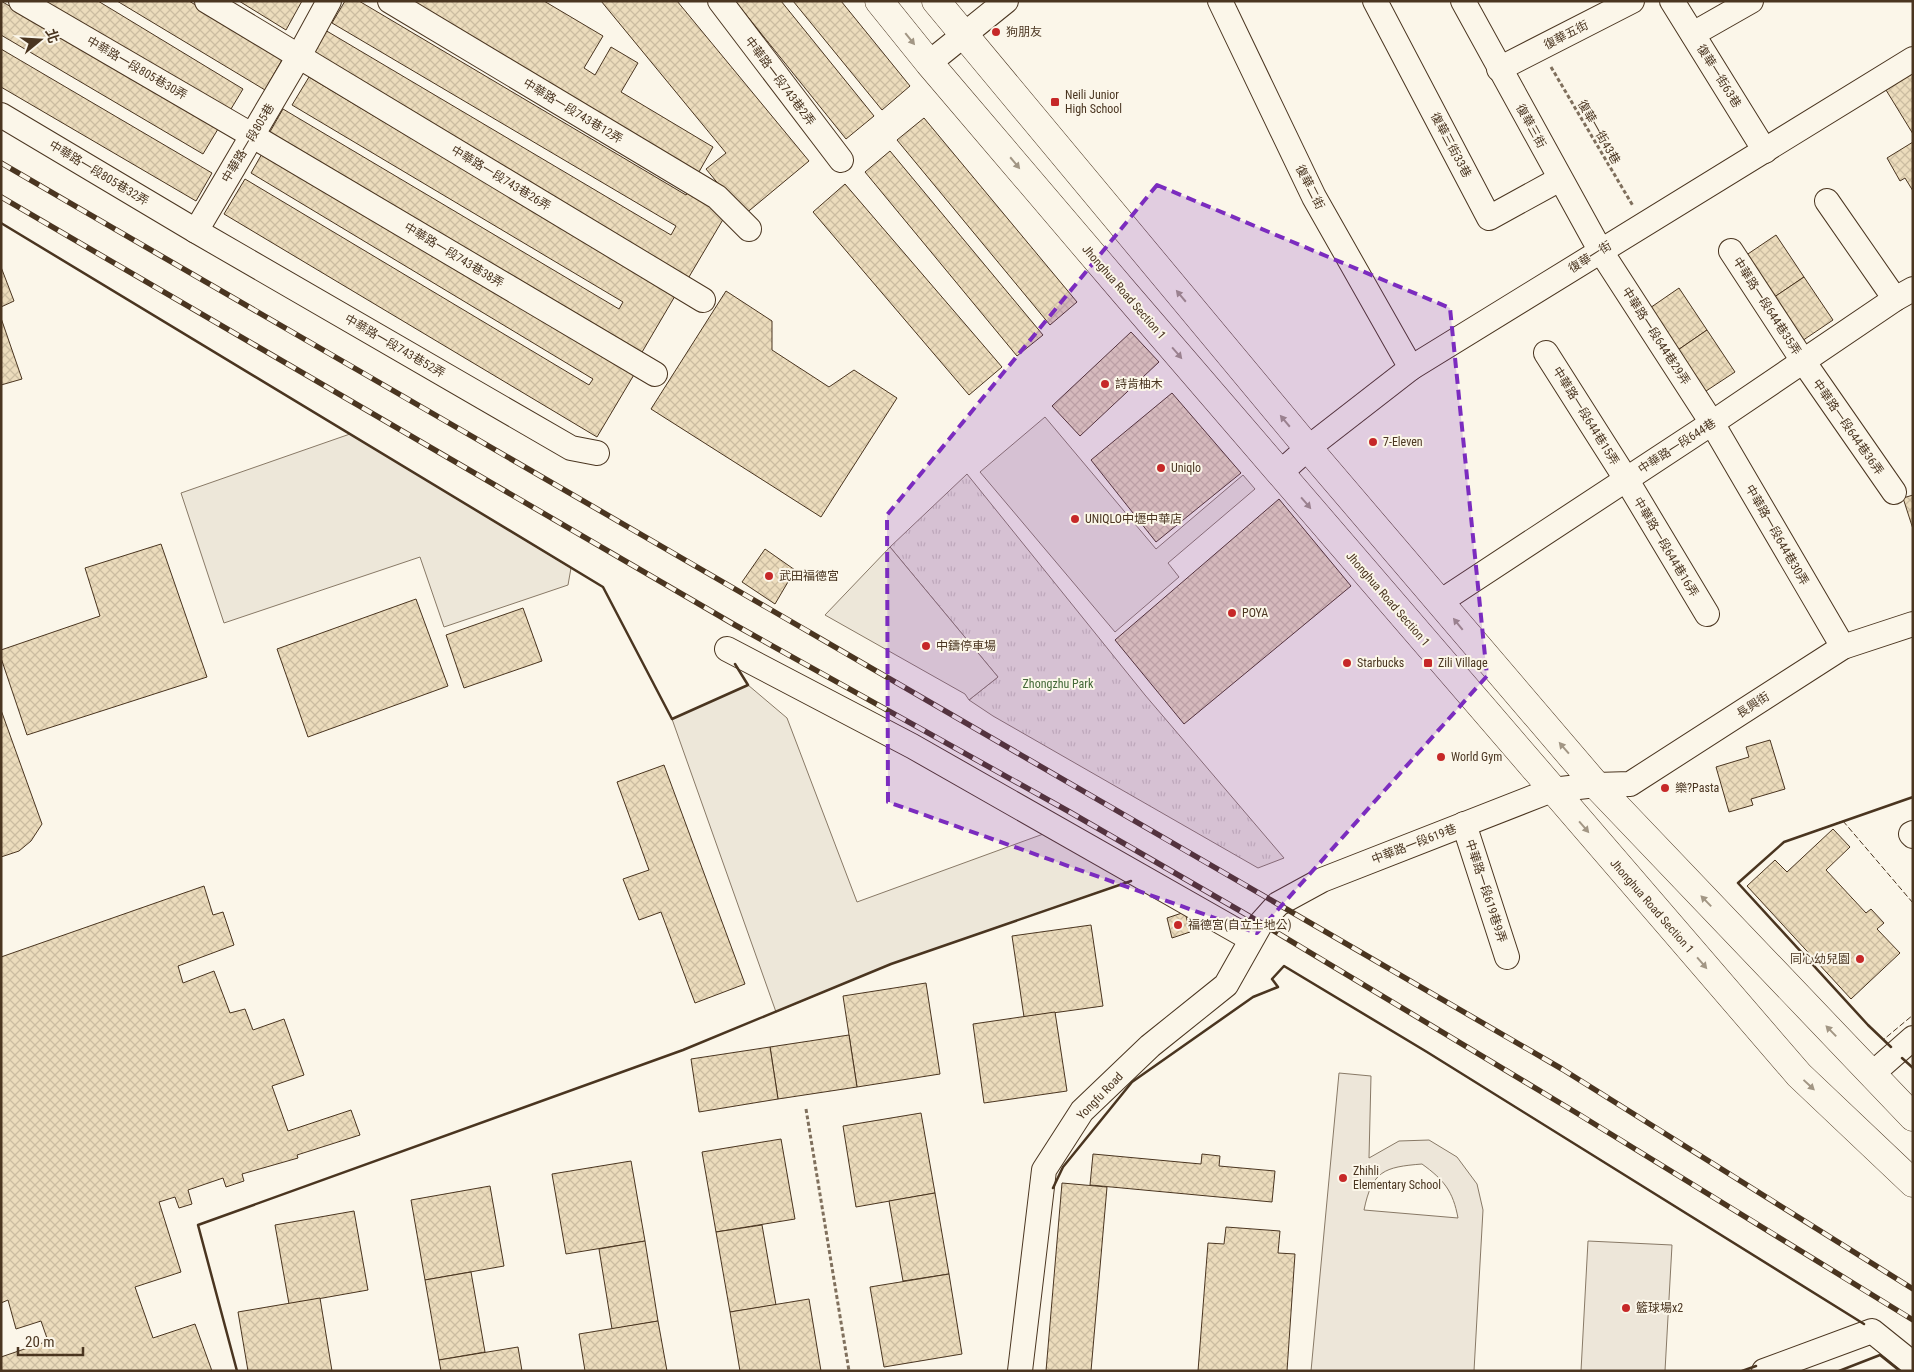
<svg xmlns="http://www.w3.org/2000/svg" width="1914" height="1372" font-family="'Roboto Condensed','Noto Sans TC',sans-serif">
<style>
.park{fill:url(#park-tufts);stroke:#887966}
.pitch{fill:#ede6d9;stroke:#887966;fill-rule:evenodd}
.parking{fill:#ede7d9;stroke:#887966}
.building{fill:url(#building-cross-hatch);stroke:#4a3520}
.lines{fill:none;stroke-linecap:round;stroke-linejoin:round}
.minor-casing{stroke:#4a3520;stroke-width:26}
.major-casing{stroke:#4a3520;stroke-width:29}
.path{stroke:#7f6f5c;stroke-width:3;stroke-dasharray:4 2.5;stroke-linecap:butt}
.minor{stroke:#fbf6e9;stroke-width:24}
.major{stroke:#fbf6e9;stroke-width:28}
.rail-casing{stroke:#4a3520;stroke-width:5.5}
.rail{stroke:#fbf6e9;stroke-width:4;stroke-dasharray:11;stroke-linecap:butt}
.fence{stroke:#4a3520;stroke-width:1;stroke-dasharray:6 2.5;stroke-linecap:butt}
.wall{stroke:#4a3520;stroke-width:2.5}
.oneway{fill:#a29684}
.marked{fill:#7b2cbf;fill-opacity:0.2;stroke:#7b2cbf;stroke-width:4;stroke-dasharray:10 6;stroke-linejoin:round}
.poi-dot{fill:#c62828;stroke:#fbf6e9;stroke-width:2}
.labels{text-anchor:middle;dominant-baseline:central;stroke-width:4;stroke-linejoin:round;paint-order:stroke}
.poi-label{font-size:12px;fill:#4a3520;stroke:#fbf6e9;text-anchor:start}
.street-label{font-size:12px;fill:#4a3520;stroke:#fbf6e9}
.park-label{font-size:12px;fill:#436837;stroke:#fbf6e9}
</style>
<defs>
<pattern id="park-tufts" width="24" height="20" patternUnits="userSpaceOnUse" patternTransform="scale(1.25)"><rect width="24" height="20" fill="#ede6d9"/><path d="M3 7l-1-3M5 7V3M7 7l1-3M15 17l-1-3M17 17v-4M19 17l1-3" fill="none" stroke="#cdc6ba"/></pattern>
<pattern id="building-cross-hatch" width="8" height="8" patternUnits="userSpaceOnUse" patternTransform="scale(1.25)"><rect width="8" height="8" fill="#ecdcbc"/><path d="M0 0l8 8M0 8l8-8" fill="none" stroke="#ccbda1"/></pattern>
</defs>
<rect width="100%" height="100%" fill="#fbf6e9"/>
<polygon class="park" points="967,474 1145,695 1284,858 1258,868 993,716 969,700 998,677 890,547"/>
<g class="pitch">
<path d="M1339 1073 1371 1076 1369 1158 1399 1141 1429 1140 1457 1157 1477 1184 1483 1210 1474 1371H1311ZM1422 1164C1444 1180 1453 1191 1458 1218L1364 1210C1372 1171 1384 1167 1422 1164Z"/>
<polygon points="1588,1241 1672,1245 1665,1371 1581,1371"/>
</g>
<g class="parking">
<polygon points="1045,417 1156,549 1243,475 1255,489 1168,563 1179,577 1115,632 980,472"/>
<polygon points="350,434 571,568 568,585 444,627 420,557 224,623 181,493"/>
<polygon points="890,547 998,677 969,700 965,694 825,615"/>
<polygon points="748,685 787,718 857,902 1046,833 1133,880 891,964 776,1012 672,719"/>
</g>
<g class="building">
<polygon points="1,1 218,129 203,154 1,35"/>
<polygon points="30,1 98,1 243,89 225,119"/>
<polygon points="117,1 189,1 283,58 265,90"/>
<polygon points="239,1 302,1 286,30"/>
<polygon points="345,1 359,1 686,195 690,189 728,211 686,282 308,58 325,30 671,235 676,226 332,23"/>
<polygon points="395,1 544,1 603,36 584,68 595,75 611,47 638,63 621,92 713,147 695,179"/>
<polygon points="601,1 677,1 809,161 744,215 706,169 726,153"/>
<polygon points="735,1 781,1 874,116 846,139"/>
<polygon points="793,1 841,1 910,86 882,110"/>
<polygon points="1,49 212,173 196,201 1,87"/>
<polygon points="1913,73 1913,134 1886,90"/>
<polygon points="309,77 675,296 638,359 267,137 283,109 619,309 623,302 292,105"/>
<polygon points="924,118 1077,302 1050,325 897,140"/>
<polygon points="1913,142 1913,191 1905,178 1900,181 1887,158"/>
<polygon points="267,145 638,368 597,437 224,214 245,179 589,385 593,379 251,173"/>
<polygon points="890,151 1043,335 1017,356 865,172"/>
<polygon points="845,184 1002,367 969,395 813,212"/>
<polygon points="1776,235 1804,277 1767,302 1739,260"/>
<polygon points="1,267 14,301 1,307"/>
<polygon points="1804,277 1833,320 1796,345 1767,302"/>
<polygon points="1679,288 1707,330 1675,352 1647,310"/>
<polygon points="726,291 772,321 772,350 829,387 854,370 897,398 821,517 651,409"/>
<polygon points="1,318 22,379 1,385"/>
<polygon points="1707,330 1735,372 1703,393 1675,352"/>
<polygon points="1131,332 1159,362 1080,436 1052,406"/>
<polygon points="1172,393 1241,473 1156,542 1091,460"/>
<polygon points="1913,495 1913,529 1903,498"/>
<polygon points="1279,499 1351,586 1184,724 1115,640"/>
<polygon points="161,544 207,677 27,735 1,658 1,650 100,616 85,568"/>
<polygon points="765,549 795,570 775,604 742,582"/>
<polygon points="416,599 448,686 308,737 277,649"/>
<polygon points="523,608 542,661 464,688 446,635"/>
<polygon points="1,710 42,824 31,841 19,851 1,857"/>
<polygon points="1770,740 1785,789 1751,799 1753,805 1729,812 1716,767 1749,757 1746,747"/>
<polygon points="664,765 745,984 695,1003 661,912 639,920 623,879 649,870 617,782"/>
<polygon points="1833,829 1850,847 1826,870 1866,913 1871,909 1884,923 1877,929 1900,953 1851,999 1747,886 1775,860 1787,872"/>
<polygon points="204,886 213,915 223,912 234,945 178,966 183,983 214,971 230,1013 245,1009 253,1030 284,1019 304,1075 272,1086 288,1131 351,1110 360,1135 297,1155 298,1158 242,1174 244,1181 226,1187 223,1178 188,1190 192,1204 179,1208 175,1197 159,1202 181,1272 135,1287 153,1338 195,1324 212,1371 1,1371 1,1357 48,1341 41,1321 16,1329 8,1300 1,1303 1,957"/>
<polygon points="1185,912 1190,932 1172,938 1167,918"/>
<polygon points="1091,925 1103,1006 1024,1017 1012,936"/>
<polygon points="926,983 940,1074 857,1087 843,996"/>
<polygon points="1055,1012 1067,1091 984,1103 973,1024"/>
<polygon points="849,1035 857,1087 778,1099 770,1047"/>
<polygon points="770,1047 778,1099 699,1112 691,1059"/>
<polygon points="921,1113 935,1193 856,1207 843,1126"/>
<polygon points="781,1139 795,1219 716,1232 702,1152"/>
<polygon points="1093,1154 1201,1164 1202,1154 1220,1156 1219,1166 1275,1171 1272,1202 1090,1185"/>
<polygon points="631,1161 645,1241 566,1254 552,1174"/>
<polygon points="1062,1183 1107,1187 1091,1371 1046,1371"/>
<polygon points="490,1186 504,1266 425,1280 411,1200"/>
<polygon points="935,1193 949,1274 903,1281 889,1201"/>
<polygon points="354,1211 368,1290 289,1304 275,1225"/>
<polygon points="762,1225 776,1305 730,1312 716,1232"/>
<polygon points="1226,1227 1280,1231 1278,1253 1295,1254 1287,1371 1198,1371 1208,1243 1224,1244"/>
<polygon points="645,1241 658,1321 612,1329 599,1249"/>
<polygon points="471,1272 485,1352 439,1360 425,1280"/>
<polygon points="949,1274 962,1354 884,1367 870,1287"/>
<polygon points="320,1298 332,1371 248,1371 238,1312"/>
<polygon points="809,1299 821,1371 740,1371 730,1312"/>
<polygon points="658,1321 667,1371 585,1371 579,1334"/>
<polygon points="518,1347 522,1371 441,1371 439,1360"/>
</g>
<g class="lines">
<defs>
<g id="minor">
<polyline points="21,1 253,136 655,374"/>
<polyline points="207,1 703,300"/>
<polyline points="390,1 717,197 749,229"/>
<polyline points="720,1 841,160"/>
<polyline points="1220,1 1314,197 1411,368"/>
<polyline points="1375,1 1489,218 1560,179"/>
<polyline points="1463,1 1600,250 1712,423 1843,647"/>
<polyline points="1672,1 1765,151"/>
<polyline points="1693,34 1751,1"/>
<polyline points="929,63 1006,1"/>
<polyline points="1499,69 1632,1"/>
<polyline points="1,115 196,231 571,448 597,453"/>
<polyline points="1827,201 1895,299"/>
<polyline points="196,231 299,56 329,1"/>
<polyline points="1731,251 1803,361 1894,492"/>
<polyline points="1546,353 1626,479 1707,614"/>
<polyline points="1280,473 1308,448 1411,368 1913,59"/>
<polyline points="1440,602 1712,423 1895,299 1913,289"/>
<polyline points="727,649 912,746 1251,939"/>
<polyline points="1464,824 1507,957"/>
<polyline points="1913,833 1911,834 1913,836"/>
<polyline points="1872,1074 1913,1038"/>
<polyline points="1020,1371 1044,1170 1082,1111 1150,1046 1226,985 1261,923 1278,904 1322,880 1552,790 1596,785 1630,784 1843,647 1913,624"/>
<polyline points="1764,1371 1872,1331 1913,1364"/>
</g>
<g id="major">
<polyline points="879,1 929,63 1126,294 1799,1075 1913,1183"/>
<polyline points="936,1 1308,448 1596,785 1913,1117"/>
</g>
</defs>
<use href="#minor" class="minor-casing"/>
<use href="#major" class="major-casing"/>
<g class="path">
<polyline points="1551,67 1633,206"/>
<polyline points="806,1109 849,1371"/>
</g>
<use href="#minor" class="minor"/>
<use href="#major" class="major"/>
<defs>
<g id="rail">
<polyline points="1,163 1562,1069 1913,1289"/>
<polyline points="1,197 735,625 1068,811 1261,923 1575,1112 1913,1320"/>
</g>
</defs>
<use href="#rail" class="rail-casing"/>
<use href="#rail" class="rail"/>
<polyline class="fence" points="1913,903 1843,821 1784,842 1738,883 1868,1025 1883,1040 1913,1015"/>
<g class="wall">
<polyline points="1,223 603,587 672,719 748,685 735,664"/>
<polyline points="1891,1047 1868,1025 1738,883 1784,842 1913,797"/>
<polyline points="1902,1058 1913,1068"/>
<polyline points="1053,1188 1063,1167 1132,1082 1253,997 1278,987 1272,979 1284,966 1427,1052 1864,1324"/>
<polyline points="237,1371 198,1225 683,1050 891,964 1131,881"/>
<polyline points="1742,1371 1756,1366"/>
<polyline points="1839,1371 1880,1355 1900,1371"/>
</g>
</g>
<defs><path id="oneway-solid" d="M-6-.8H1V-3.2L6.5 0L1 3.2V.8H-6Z" transform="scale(1.25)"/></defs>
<g class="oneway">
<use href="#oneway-solid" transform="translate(910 39) rotate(51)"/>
<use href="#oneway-solid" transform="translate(1015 163) rotate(50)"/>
<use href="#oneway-solid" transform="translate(1181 296) rotate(-130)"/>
<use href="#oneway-solid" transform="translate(1177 353) rotate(49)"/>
<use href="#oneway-solid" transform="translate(1285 421) rotate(-130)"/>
<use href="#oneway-solid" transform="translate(1306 503) rotate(49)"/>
<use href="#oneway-solid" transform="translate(1458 624) rotate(-129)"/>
<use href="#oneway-solid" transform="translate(1564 748) rotate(-131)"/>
<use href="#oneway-solid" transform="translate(1584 827) rotate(49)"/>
<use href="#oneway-solid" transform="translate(1706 901) rotate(-134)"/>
<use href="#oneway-solid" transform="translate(1702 963) rotate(49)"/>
<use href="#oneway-solid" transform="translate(1831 1031) rotate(-134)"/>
<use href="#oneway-solid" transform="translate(1809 1085) rotate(43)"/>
</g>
<path class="marked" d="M1157 185 1450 308 1487 676 1257 933 888 802 887 515Z"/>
<g class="poi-dot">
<circle cx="996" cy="32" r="5"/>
<rect x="1050" y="97" width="10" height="10" rx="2.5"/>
<circle cx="1105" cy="384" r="5"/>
<circle cx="1373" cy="442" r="5"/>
<circle cx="1161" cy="468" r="5"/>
<circle cx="1075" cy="519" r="5"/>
<circle cx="769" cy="576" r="5"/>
<circle cx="1232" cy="613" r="5"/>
<circle cx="926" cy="646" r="5"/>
<circle cx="1347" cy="663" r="5"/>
<rect x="1423" y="658" width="10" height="10" rx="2.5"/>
<circle cx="1441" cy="757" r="5"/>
<circle cx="1665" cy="788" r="5"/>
<circle cx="1178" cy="925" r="5"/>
<circle cx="1860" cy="959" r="5"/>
<circle cx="1343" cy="1178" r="5"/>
<circle cx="1626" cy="1308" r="5"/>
</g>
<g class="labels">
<g class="poi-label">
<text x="1006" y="32">狗朋友</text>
<text x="1065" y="95">Neili Junior<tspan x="1065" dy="14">High School</tspan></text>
<text x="1115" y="384">詩肯柚木</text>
<text x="1383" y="442">7-Eleven</text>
<text x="1171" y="468">Uniqlo</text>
<text x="1085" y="519">UNIQLO中壢中華店</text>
<text x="779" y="576">武田福德宮</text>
<text x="1242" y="613">POYA</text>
<text x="936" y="646">中鑄停車場</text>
<text x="1357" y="663">Starbucks</text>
<text x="1438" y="663">Zili Village</text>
<text x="1451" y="757">World Gym</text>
<text x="1675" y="788">樂?Pasta</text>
<text x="1188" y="925">福德宮(自立土地公)</text>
<text x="1850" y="959" text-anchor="end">同心幼兒園</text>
<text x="1353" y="1171">Zhihli<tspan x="1353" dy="14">Elementary School</tspan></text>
<text x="1636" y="1308">籃球場x2</text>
</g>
<g class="street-label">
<text transform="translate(1566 35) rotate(-27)">復華五街</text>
<text transform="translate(137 68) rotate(30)">中華路一段805巷30弄</text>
<text transform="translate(1719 76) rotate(58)">復華一街63巷</text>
<text transform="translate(780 81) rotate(53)">中華路一段743巷2弄</text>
<text transform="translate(573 111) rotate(31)">中華路一段743巷12弄</text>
<text transform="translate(1531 126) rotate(61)">復華三街</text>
<text transform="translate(1599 132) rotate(60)">復華一街43巷</text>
<text transform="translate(248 143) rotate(-59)">中華路一段805巷</text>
<text transform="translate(1451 145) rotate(62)">復華三街33巷</text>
<text transform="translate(99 173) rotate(31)">中華路一段805巷32弄</text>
<text transform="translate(501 178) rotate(31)">中華路一段743巷26弄</text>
<text transform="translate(1310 187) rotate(63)">復華二街</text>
<text transform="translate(454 255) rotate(31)">中華路一段743巷38弄</text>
<text transform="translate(1590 257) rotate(-32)">復華一街</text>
<text transform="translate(1124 292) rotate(49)">Jhonghua Road Section 1</text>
<text transform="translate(1767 306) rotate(57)">中華路一段644巷35弄</text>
<text transform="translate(1656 336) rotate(57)">中華路一段644巷29弄</text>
<text transform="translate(395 346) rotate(30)">中華路一段743巷52弄</text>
<text transform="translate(1586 416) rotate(58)">中華路一段644巷15弄</text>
<text transform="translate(1848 427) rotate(55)">中華路一段644巷36弄</text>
<text transform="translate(1677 446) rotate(-33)">中華路一段644巷</text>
<text transform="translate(1777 535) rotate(60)">中華路一段644巷30弄</text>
<text transform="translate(1666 547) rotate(59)">中華路一段644巷16弄</text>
<text transform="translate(1388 599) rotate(49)">Jhonghua Road Section 1</text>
<text transform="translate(1753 705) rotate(-33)">長興街</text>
<text transform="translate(1414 844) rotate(-21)">中華路一段619巷</text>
<text transform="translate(1486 891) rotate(72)">中華路一段619巷9弄</text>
<text transform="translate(1652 906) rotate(49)">Jhonghua Road Section 1</text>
<text transform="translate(1100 1096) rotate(-46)">Yongfu Road</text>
</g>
<g class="park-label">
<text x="1058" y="684">Zhongzhu Park</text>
</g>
</g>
<rect width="1914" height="1372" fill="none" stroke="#4a3520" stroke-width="5"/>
<g transform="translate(40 40) rotate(72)" stroke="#fbf6e9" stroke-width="4" paint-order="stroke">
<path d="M0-4L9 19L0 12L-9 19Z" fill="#4a3520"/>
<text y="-8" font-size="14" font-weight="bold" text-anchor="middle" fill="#4a3520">北</text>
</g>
<path d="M18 1347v8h65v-8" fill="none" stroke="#4a3520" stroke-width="2.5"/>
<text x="25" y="1347" font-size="15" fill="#4a3520" stroke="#fbf6e9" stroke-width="4" paint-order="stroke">20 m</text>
</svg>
